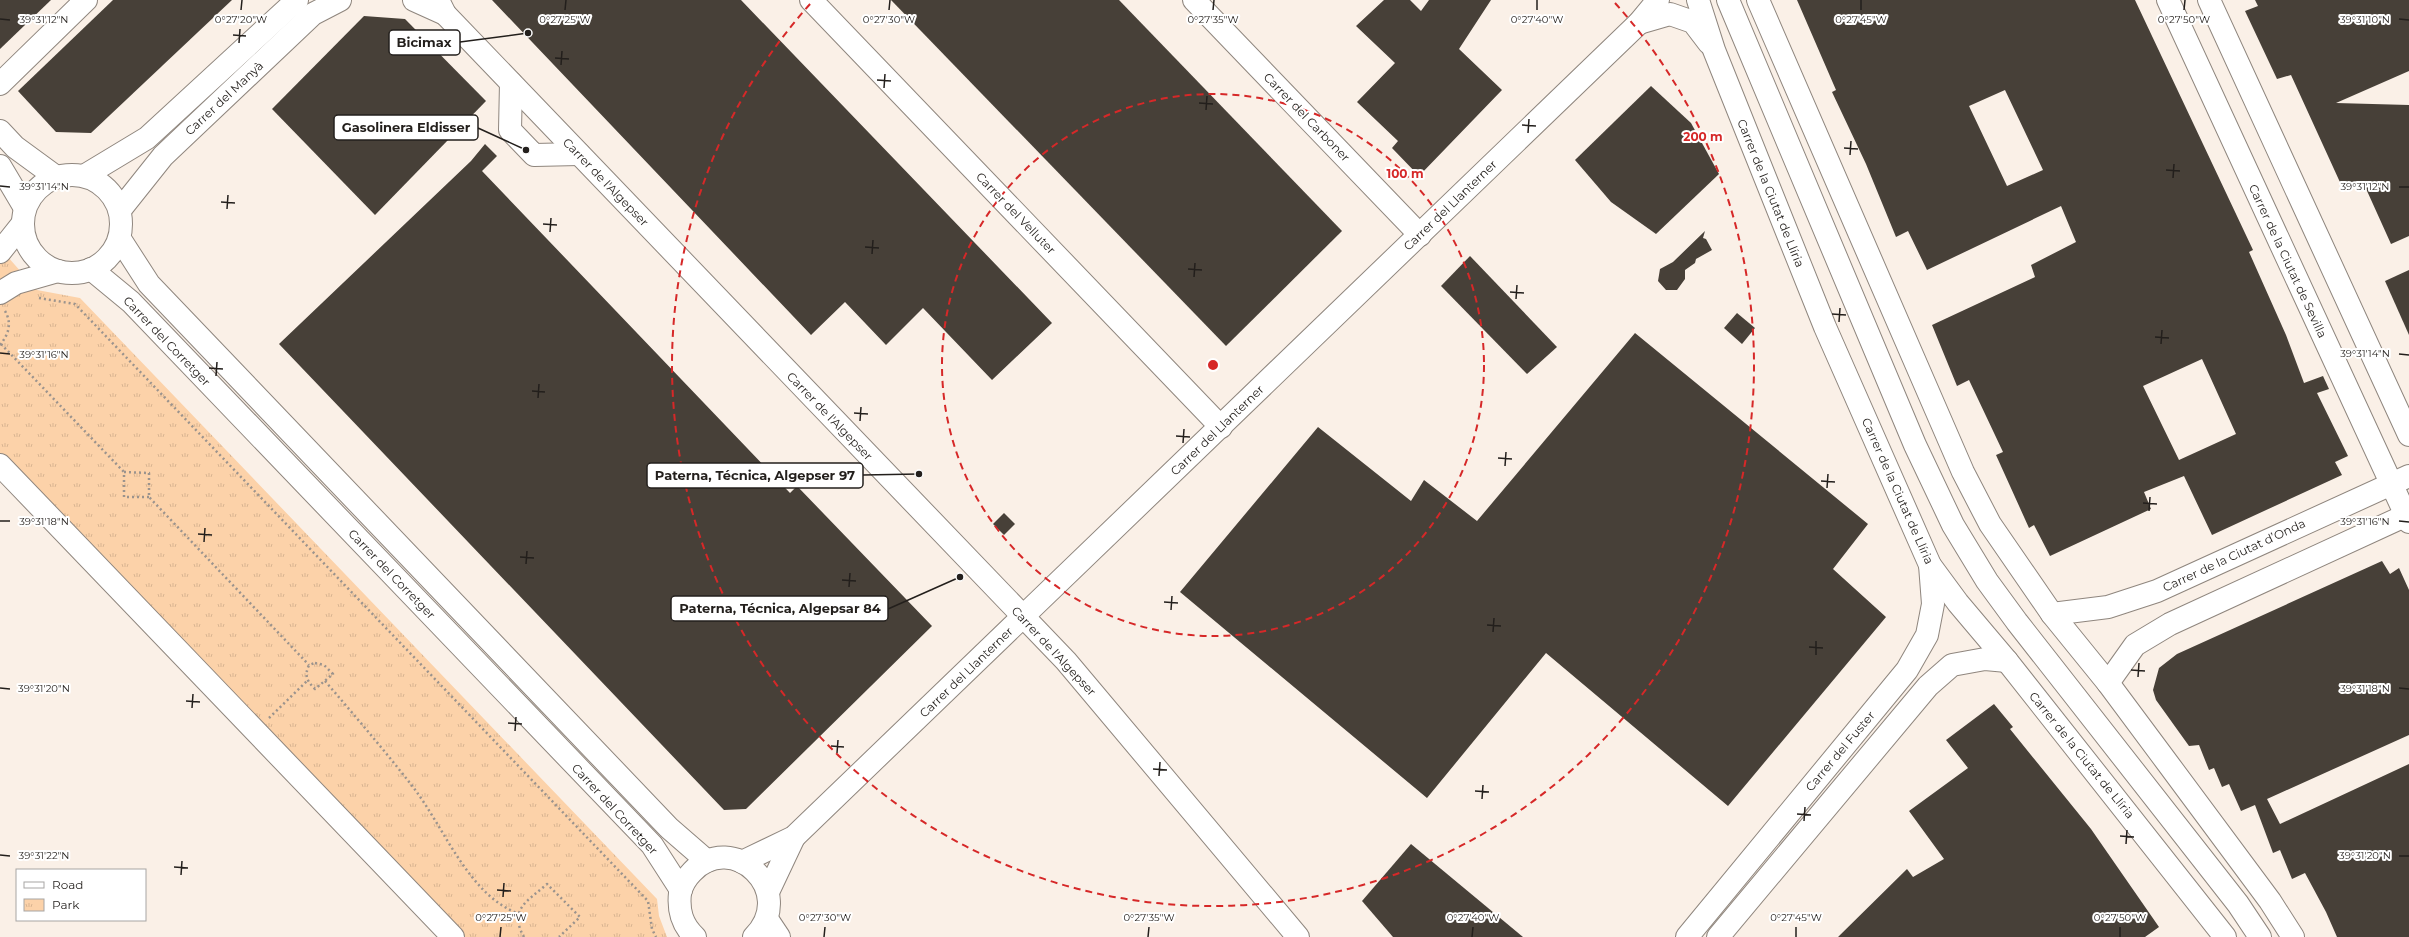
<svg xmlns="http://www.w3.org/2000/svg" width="2409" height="937" font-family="Montserrat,sans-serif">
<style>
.park{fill:url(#park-tufts)}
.building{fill:#474038;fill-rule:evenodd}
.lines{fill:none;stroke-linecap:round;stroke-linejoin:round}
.minor-casing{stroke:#8f867e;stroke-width:24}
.path{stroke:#9b938d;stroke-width:2.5;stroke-dasharray:2 3;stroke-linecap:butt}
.minor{stroke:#fff;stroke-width:22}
.ticks{fill:none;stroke:#231f1c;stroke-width:1.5}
.ring{fill:none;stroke:#d62828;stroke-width:2;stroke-dasharray:7 5}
.labels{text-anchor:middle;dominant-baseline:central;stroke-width:4;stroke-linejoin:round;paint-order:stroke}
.street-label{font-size:12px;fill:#231f1c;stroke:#fff}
.ticks-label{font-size:10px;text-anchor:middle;fill:#231f1c;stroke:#fff;stroke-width:4;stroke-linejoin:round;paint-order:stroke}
.centre{fill:#d62828;stroke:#fff;stroke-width:2}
.ring-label{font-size:12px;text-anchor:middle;font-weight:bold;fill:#d62828;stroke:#fff;stroke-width:4;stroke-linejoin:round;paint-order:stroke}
.leader{fill:none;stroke:#231f1c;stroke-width:1.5}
.callout-dot{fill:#231f1c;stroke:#fff;stroke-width:1.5}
.callout{fill:#fff;stroke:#231f1c;stroke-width:1.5}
.callout-label{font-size:13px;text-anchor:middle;font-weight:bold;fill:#231f1c}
</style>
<defs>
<pattern id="park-tufts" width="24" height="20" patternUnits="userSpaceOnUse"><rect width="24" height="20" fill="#fcd2a9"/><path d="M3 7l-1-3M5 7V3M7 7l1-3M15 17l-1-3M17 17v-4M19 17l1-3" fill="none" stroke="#d8b491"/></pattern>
</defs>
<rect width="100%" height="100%" fill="#faf0e7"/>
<polygon class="park" points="0,248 37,290 80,298 657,899 659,916 667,937 444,937 0,473"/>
<g class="building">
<polygon points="0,0 51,0 0,49"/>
<polygon points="113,0 232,0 91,133 56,132 18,91"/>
<polygon points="492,0 741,0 1052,323 992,380 923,308 886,345 845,302 811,335"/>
<polygon points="891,0 1119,0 1342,231 1226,346"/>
<polygon points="1384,0 1410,0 1421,11 1429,0 1491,0 1459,49 1502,90 1419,176 1392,148 1398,141 1357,102 1395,63 1356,26"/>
<path d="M1797 0H2135L2253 250 2249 252 2286 335 2304 383 2323 376 2329 389 2317 393 2348 456 2335 462 2342 475 2212 535 2184 476 2144 492 2151 509 2050 556 2034 525 2029 528 1996 455 2003 452 1969 380 1957 386 1932 325 2035 277 2031 265 2076 242 2061 206 1927 270 1908 231 1896 237 1866 164 1832 92 1836 90ZM2005 90 2043 170 2007 186 1969 106ZM2202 359 2236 434 2179 460 2143 386Z"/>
<polygon points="2255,0 2409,0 2409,71 2336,103 2409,105 2409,236 2391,244 2363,182 2344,191 2291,75 2277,79 2245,11 2258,6"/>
<polygon points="364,16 405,19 486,101 375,215 272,109"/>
<polygon points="1651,86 1691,123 1719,174 1656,234 1611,202 1575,160"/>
<polygon points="485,144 497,156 482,171 790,493 797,486 932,626 746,809 724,810 279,344 471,161"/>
<polygon points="1705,231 1703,238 1706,239 1712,250 1696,259 1695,263 1685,270 1685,279 1677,290 1666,290 1658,281 1660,269 1673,262"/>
<polygon points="1470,256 1557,347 1527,374 1441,286"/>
<polygon points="2409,270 2409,335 2385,281"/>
<polygon points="1737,313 1755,328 1742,344 1724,328"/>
<polygon points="1635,333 1868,524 1833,569 1886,617 1728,806 1546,653 1427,798 1180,592 1318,427 1411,501 1424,480 1477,521"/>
<polygon points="1004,513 1015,524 1004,535 993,524"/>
<polygon points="2382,561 2390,574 2399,568 2409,590 2409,735 2267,799 2280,824 2409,764 2409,937 2337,937 2326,912 2305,873 2292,879 2280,850 2273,853 2255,805 2241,811 2229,784 2222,787 2214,768 2209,770 2199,745 2189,746 2156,700 2153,690 2159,668 2177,654"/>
<polygon points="1994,704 2013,727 2010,729 2091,829 2159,927 2145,937 1838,937 1907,869 1913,877 1944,859 1909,811 1968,768 1946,740"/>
<polygon points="1411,844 1523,937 1393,937 1362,901"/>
</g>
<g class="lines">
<defs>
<g id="minor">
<polyline points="414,0 445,14"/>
<polyline points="438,0 445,14 1066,661 1298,937"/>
<polyline points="811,0 1221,427"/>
<polyline points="1194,0 1420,235"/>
<polyline points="1698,0 1714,50 1825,327 1930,565 1958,603 2007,661 2225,937"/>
<polyline points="1728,0 1915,445 1953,525 1987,581 2017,622 2238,904 2260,937"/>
<polyline points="1758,0 1963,472 1990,524 2052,614 2108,683 2169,765 2270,901 2293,937"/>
<polyline points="2168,0 2409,522"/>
<polyline points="2209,0 2409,435"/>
<polyline points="1639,23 1670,14 1693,22 1709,43"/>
<polyline points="511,83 510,130 534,155 579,154"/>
<polyline points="0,84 86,0"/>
<polyline points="0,131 15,147 56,177"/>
<polyline points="0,166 25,208"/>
<circle cx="72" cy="224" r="49"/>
<polyline points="84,176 147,138 297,0"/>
<polyline points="120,210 163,156 313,14 340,0"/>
<polyline points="120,239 149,284 669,828 707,861"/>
<polyline points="0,252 23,223"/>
<polyline points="91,269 131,302 652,845 681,890"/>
<polyline points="0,293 16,283 58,271"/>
<polyline points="0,465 453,937"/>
<polyline points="2052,614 2108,607 2157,591 2409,476"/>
<polyline points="2108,683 2135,645 2170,624 2409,514"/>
<polyline points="742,862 794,837 1639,23 1658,0"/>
<polyline points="768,892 794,837"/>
<polyline points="767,919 779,937"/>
<path d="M695 937C682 925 678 911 680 893 682 885 686 878 692 872 732 829 799 891 754 937"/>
<polyline points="1687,937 1907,670 1927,635 1933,604 1930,565"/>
<polyline points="1718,937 1928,686 1952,665 1985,659 2007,661"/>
</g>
</defs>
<use href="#minor" class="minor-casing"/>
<g class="path">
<polyline points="39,298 75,304 648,901 652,929 656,937"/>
<polyline points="1,344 124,472"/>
<path d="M0 345C9 334 12 323 5 311"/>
<polyline points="149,497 124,497 124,472 149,473 149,497 309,665"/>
<path d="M315 663 324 665 333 674 315 689C307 681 304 676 309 665Z"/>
<path d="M325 681C355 716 385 751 413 787 444 827 468 894 517 913"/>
<polyline points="269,718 307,681"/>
<path d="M524 937C508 909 528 901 547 884L580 917 559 937"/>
</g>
<use href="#minor" class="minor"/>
</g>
<path class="ticks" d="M241 10 242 0M565 10 566 0M889 10 890 0M1213 10 1214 0M1537 10V0M1861 10V0M2184 10 2185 0M0 19 10 20M2399 19 2409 20M233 35 246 36M239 43 240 29M555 58 569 59M561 65 562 51M877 80 891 81M884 88 885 74M1199 103 1213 104M1206 110 1207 96M1522 125 1536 126M1528 133 1529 119M1844 148 1858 149M1850 155 1851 141M2166 170 2180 171M2173 178 2174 164M0 186 10 187M2399 187H2409M221 202 235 203M227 209 228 195M543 224 557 225M550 232 551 218M865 247 879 248M872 254 873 240M1188 269 1202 270M1194 277 1195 263M1510 292 1524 293M1516 299 1517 285M1832 314 1846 315M1839 322 1840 308M2155 337 2169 338M2161 344 2162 330M0 353 10 354M2399 354 2409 355M209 368 223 369M216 376 217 362M532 391 545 392M538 398 539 384M854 413 868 414M860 421 861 407M1176 436 1190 437M1183 443 1184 429M1498 458 1512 459M1505 466 1506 452M1821 481 1835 482M1827 488 1828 474M2143 503 2157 504M2149 511 2150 497M0 521H10M2399 521 2409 522M198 534 212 535M204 542 205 528M520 557 534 558M526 564 527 551M842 580 856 581M849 587 850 573M1164 602 1178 603M1171 610 1172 596M1487 625 1501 626M1493 632 1494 618M1809 647 1823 648M1816 655V641M2131 670 2145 671M2138 677 2139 663M0 688 10 689M2399 688 2409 689M186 701 200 702M192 708 193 694M508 723 522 724M515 731 516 717M831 746 844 747M837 753 838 740M1153 769 1167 770M1159 776 1160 762M1475 791 1489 792M1482 799 1483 785M1797 814 1811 815M1804 821 1805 807M2120 836 2134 837M2126 844 2127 830M0 855 10 856M2399 856H2409M174 867 188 868M181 875 182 861M497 890 511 891M503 897 504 883M500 937 501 927M824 937 825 927M1148 937 1149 927M1472 937 1473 927M1796 937V927M2120 937V927"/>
<g class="ring">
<circle cx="1213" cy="365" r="271"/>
<path d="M1615 3A541 541 0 1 1 811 3"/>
</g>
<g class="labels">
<g class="street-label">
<text transform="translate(224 98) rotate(-43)">Carrer del Manyà</text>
<text transform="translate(1307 117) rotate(46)">Carrer del Carboner</text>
<text transform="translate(606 182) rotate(46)">Carrer de l'Algepser</text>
<text transform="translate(1771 193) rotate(68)">Carrer de la Ciutat de Llíria</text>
<text transform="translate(1450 205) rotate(-44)">Carrer del Llanterner</text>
<text transform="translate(1016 213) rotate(46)">Carrer del Velluter</text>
<text transform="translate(2288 261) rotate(65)">Carrer de la Ciutat de Sevilla</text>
<text transform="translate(167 341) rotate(46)">Carrer del Corretger</text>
<text transform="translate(830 416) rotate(46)">Carrer de l'Algepser</text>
<text transform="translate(1217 430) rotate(-44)">Carrer del Llanterner</text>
<text transform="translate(1898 491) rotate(66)">Carrer de la Ciutat de Llíria</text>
<text transform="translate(2234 555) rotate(-25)">Carrer de la Ciutat d’Onda</text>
<text transform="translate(392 574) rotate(46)">Carrer del Corretger</text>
<text transform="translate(1054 651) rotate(47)">Carrer de l'Algepser</text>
<text transform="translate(966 672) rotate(-44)">Carrer del Llanterner</text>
<text transform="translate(1840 751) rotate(-50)">Carrer del Fuster</text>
<text transform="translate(2082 755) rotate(51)">Carrer de la Ciutat de Llíria</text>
<text transform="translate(615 809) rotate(47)">Carrer del Corretger</text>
</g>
</g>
<g class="ticks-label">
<text x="2365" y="23">39°31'10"N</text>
<text x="44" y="23">39°31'12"N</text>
<text x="241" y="23">0°27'20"W</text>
<text x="565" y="23">0°27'25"W</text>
<text x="889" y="23">0°27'30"W</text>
<text x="1213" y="23">0°27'35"W</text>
<text x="1537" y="23">0°27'40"W</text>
<text x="1861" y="23">0°27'45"W</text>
<text x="2184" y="23">0°27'50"W</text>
<text x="2365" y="190">39°31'12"N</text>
<text x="44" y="190">39°31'14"N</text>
<text x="2365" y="357">39°31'14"N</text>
<text x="44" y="358">39°31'16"N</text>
<text x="2365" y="525">39°31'16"N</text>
<text x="44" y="525">39°31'18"N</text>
<text x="2365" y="692">39°31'18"N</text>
<text x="44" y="692">39°31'20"N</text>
<text x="2365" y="859">39°31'20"N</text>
<text x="44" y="859">39°31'22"N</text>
<text x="501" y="921">0°27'25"W</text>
<text x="825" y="921">0°27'30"W</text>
<text x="1149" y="921">0°27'35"W</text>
<text x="1473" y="921">0°27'40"W</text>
<text x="1796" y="921">0°27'45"W</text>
<text x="2120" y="921">0°27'50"W</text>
</g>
<circle cx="1213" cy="365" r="6" class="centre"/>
<g class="ring-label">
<text x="1703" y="141">200 m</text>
<text x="1405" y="178">100 m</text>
</g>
<path class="leader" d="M528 33L460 42M526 150L478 128M919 474L863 475M960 577L888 609"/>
<g class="callout-dot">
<circle cx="528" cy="33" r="4"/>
<circle cx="526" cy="150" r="4"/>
<circle cx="919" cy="474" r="4"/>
<circle cx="960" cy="577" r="4"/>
</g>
<g class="callout">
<rect x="389" y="30" width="71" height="25" rx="4"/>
<rect x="334" y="115" width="144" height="25" rx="4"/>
<rect x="647" y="463" width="216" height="25" rx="4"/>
<rect x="671" y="596" width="217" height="25" rx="4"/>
</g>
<g class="callout-label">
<text x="424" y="47">Bicimax</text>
<text x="406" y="132">Gasolinera Eldisser</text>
<text x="755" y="480">Paterna, Técnica, Algepser 97</text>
<text x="780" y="613">Paterna, Técnica, Algepsar 84</text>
</g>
<rect x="16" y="869" width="130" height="52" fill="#ffffff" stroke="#a7a5a4"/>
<rect x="24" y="882" width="20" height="6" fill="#ffffff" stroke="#a7a5a4"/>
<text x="52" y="889" font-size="12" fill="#231f1c">Road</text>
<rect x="24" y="899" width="20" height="12" fill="url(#park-tufts)" stroke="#a7a5a4"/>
<text x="52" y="909" font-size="12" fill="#231f1c">Park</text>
</svg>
